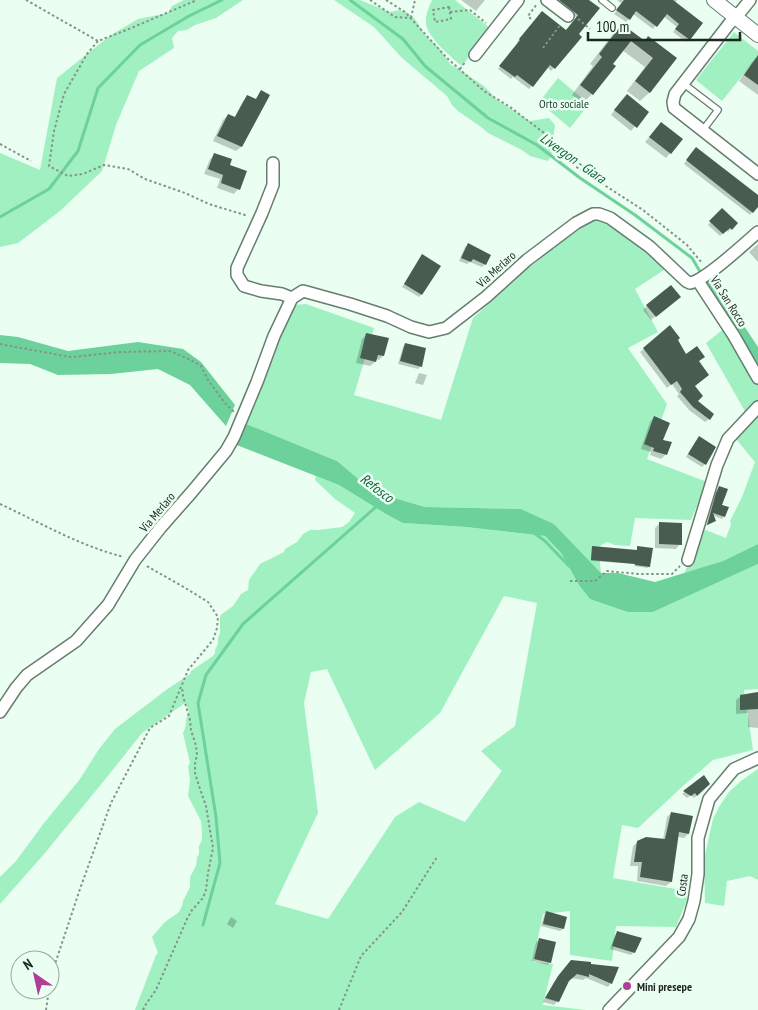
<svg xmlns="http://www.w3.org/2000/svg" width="758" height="1010" font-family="'PT Sans Narrow',sans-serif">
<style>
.green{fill:#a1f0c2;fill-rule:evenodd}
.water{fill:#6cd19b}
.shadow{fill:#0003}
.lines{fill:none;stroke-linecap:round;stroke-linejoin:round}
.stream{stroke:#6cd19b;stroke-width:3}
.building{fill:#485d50}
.service-casing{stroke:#667d6f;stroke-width:8}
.minor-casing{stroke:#667d6f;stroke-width:14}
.tertiary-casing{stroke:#667d6f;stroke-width:16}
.path{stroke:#85948a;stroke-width:2;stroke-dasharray:2.5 2.5;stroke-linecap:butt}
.service{stroke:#fff;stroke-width:5.5}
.minor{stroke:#fff;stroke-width:11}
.tertiary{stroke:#fff;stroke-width:14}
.poi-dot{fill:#b13d96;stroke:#eafef1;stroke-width:2}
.labels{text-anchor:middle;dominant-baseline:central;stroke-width:5;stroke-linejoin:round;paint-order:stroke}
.park-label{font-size:12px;fill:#1b452f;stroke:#eafef1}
.street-label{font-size:12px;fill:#1d2721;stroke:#eafef1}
.poi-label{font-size:12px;font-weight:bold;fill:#1d2721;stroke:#eafef1;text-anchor:start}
.water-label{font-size:14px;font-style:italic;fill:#16613e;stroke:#eafef1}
</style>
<rect width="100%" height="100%" fill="#eafef1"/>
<g class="green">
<polygon points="184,0 243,0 216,18 195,25 187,30 178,31 172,38 174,48 139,71 116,125 102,171 60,211 18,243 0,247 0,153 40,170 57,78 111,35 138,19 168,13 172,6"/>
<path d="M334 0H360L390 12 399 10 408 13 415 19 425 35 439 48 451 65 460 70 484 86 497 100 530 121 549 118 555 125C554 136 551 143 553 153L548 161 530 156 522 150 488 133 481 127 458 111 452 105 447 96 402 58 374 27Z"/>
<path d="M432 0H455L491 29 462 66C452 58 426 36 426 23 425 15 429 7 432 0Z"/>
<polygon points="734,32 758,51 758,56 722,101 696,80"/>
<polygon points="558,78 589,104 570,128 539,102"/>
<polygon points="595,218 610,223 667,268 635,289 658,332 628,348 667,404 647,459 707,482 691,520 635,518 630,546 615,545 607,542 598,547 601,573 554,524 521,509 425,507 374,492 337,461 244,423 293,305 306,304 374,328 354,395 441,420 473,318 526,270 587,222"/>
<polygon points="726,327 758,375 758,544 723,561 684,574 703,529 726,538 731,524 730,521 742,497 755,462 736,439 750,420 706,343"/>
<path d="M316 476 339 485 386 514 404 523 466 527 545 536 561 553 579 585 653 612 758 564V689L744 690 753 750 713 760 683 786 638 828 622 825 613 878 687 891V900L676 927 616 926 612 961 570 955V911L543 914 533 962 553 964 543 1005 586 1010H135L156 955 158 953 152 937 165 922 179 912 182 906 183 901 190 887V877L196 866 197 857 199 854V846L202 840V832L201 821 188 796 190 780 188 766 190 763 183 733C187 727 185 718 189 711L185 703 142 733 107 777 45 853 0 904V877L16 861 44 823 80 779 99 749 115 729 166 690 190 674 191 671 213 656 215 653V650L218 644V637L220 634V616L222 614 233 606 241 594 248 590 249 580 260 564 284 552 285 549 297 542 303 534 310 530H318L342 527 349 522 355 513 335 499 315 480ZM504 596 537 603 515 726 481 751 502 771 465 822 419 802 395 817 328 919 275 904 318 813 304 703 311 672 327 669 375 770 440 713Z"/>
<polygon points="758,769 758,880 750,876 727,881 724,906 705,903 704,859 713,819 719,807 729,792 741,781"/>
</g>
<g class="water">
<polygon points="711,276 758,347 758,375 699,287"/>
<polygon points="0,335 18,337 68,351 138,342 183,349 201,362 235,405 226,426 190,385 158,369 111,374 58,375 30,364 0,363"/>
<polygon points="244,423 337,461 374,492 425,507 521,509 554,524 601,573 618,573 655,582 723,561 758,544 758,564 653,612 628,612 590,599 579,585 561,553 545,536 466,527 403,523 386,514 339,485 234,444"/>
</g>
<g class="shadow">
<polygon points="461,0 485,0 476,11"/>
<polygon points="553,0 587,0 578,35 554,68 551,71 547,67 529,89 513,77 511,79 498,69 518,43 517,42 539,15 566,32 577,18"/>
<polygon points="617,0 677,0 675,3 701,23 686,42 673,32 677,27 663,16 653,29 633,14 626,22 614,14 622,4"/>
<polygon points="622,25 644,42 675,58 650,92 640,101 627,91 645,67 622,50 611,64 614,66 592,94 583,103 572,95 593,66 590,64 613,34"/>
<polygon points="758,57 758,95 739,81 752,62"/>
<polygon points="261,92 268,95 241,147 236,151 213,141 223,120 228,115 234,118 243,101 248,97 255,100"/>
<polygon points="622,100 647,112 631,131 611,115"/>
<polygon points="661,123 670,153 666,158 645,142"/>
<polygon points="694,151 758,197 758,205 750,215 684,164"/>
<polygon points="215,154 228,166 238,189 234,194 217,188 220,179 204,174 210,159"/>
<polygon points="722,209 736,223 728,232 726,230 720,236 708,225"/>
<polygon points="758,244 758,262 749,252"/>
<polygon points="468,245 485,264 482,267 470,262 467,264 459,261 465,247"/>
<polygon points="420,259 421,295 419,297 402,287"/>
<polygon points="675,301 651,320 643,310 647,306"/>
<polygon points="367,334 383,356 379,360 375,359 375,362 370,366 356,363 362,339"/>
<polygon points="676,340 686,356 698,362 694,387 697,401 709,419 705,422 689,410 677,396 679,394 672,384 667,388 640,352 644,349"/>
<polygon points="405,344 421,366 418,369 398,364 403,347"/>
<polygon points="419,373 427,375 423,385 415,383"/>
<polygon points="654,417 666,454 661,459 650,455 651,452 641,449 650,422"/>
<polygon points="696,441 705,464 702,467 686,457"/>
<polygon points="717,490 724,516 722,519 712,515 714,521 706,526 714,497"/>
<polygon points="660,523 680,544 676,549 655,548 655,528"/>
<polygon points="638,547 649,566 648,568 634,566 635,564 591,561 592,548 636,551"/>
<polygon points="758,693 758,728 748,727 748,713 736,714 736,700 741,696"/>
<polygon points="703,777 708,784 694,798 691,795 687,798 682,794"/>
<polygon points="671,813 691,817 688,834 684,838 678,837 671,882 666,886 637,881 638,866 630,866 633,846 638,842 663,840 667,817"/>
<polygon points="547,913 563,929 560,931 541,926 544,915"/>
<polygon points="231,917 237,921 233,928 227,924"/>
<polygon points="618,933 634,952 631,955 610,949 615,935"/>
<polygon points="539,940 550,962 548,965 532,961 536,942"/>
<polygon points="571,961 611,983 608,987 586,978 583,980 571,978 568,981 558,1001 554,1005 543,1002 554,982"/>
</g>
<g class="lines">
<g class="stream">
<polyline points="350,0 403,39 425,66 488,118 537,145 580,178 635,215 692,258 702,275"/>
<polyline points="0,217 49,189 78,151 98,88 140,45 189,16 222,0"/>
<polyline points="534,533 545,541 569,566"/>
<polyline points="203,925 220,863 216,817 198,703 206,675 243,624 377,506"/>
</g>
</g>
<g class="building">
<polygon points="559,0 589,0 600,8 579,34 582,37 555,69 550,65 533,87 517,75 515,77 499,66 520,40 519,39 542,11 566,30 578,15"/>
<polygon points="624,0 673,0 703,23 690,40 675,29 679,24 667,14 657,27 636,11 630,20 616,10"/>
<polygon points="622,24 645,41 648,36 677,58 650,93 635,81 653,58 631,41 613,64 616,66 593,95 580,85 602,57 599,54"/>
<polygon points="758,55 758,85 744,75"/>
<polygon points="261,90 270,95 242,147 217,136 228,114 235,117 247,95 256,99"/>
<polygon points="627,94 649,112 637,128 614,110"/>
<polygon points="661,122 683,139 671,154 649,137"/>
<polygon points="696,147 758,195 758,207 753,213 686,160"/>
<polygon points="214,153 232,159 230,165 247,171 240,190 221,183 223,175 208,169"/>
<polygon points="722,208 738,223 732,230 730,228 723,234 709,221"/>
<polygon points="468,243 491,255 486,265 473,259 471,262 461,258"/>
<polygon points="422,254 441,266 422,295 404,284"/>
<polygon points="671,285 681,297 656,317 646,305"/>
<polygon points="670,325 680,338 678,340 686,354 697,346 705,357 699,361 709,375 695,386 703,396 698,401 714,414 710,420 693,407 680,392 682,389 677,381 671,385 643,348"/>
<polygon points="366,333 389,338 384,356 378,355 376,362 360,358"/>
<polygon points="405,343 426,348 422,367 400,361"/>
<polygon points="654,416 670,423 663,440 672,442 667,455 653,451 654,448 644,444"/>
<polygon points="699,436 716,447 706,465 688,454"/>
<polygon points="719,486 728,489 722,505 729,507 725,517 713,513 716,521 707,525 716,493"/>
<polygon points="659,522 682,523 682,545 659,544"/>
<polygon points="592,546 637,550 637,546 653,548 650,567 635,565 635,564 591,560"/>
<polygon points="758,692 758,709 740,710 740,695"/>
<polygon points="704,775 710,784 697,796 695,793 691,796 683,791"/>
<polygon points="671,812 693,816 689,834 679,832 672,882 640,877 642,862 634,862 637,841 646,837 665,839"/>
<polygon points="546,911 567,917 564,929 543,924"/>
<polygon points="617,931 642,938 635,953 612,946"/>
<polygon points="539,938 556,942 551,963 534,959"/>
<polygon points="571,960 591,962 591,964 619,967 612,984 589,974 589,977 577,974 569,981 559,1002 545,998 558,976"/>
</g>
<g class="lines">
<defs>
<g id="service">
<polyline points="602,0 612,8"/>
<polyline points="684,84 718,110 703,130"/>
</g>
<g id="minor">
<polyline points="547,0 568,16"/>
<polyline points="750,0 742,10 729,24 675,94 673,102 674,108 758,174"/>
<polyline points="475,55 518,0"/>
<polyline points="273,163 273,185 262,213 237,268 237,275 244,286 261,291 282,294 292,298"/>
<polyline points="698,281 734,336 758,378"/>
<polyline points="688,560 717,465 728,439 758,407"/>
<path d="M0 712 16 688 27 675 76 641 108 605 135 560 161 527 191 493 226 451 234 437 257 382 274 336 292 298 303 291 350 304 387 316 411 327 429 332 446 328 486 297 527 260 576 223 593 214H599L610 218 650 247 686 281 690 283C705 281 745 243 758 232"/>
<polyline points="609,1010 679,937 689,919 694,901 698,874 698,838 709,799 734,769 758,758"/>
</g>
<polyline id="tertiary" points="714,0 758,35"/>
</defs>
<use href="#service" class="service-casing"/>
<use href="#minor" class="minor-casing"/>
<use href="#tertiary" class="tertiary-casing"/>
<g class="path">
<polyline points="26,0 98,41 129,29 197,0"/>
<polyline points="370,0 395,17 410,18"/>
<polyline points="386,0 405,12 447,58 484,91 510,107 544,133 564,159 643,210 687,245 702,263"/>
<polygon points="449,7 451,19 435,22 433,10"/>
<polyline points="450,12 470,10 486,23"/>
<polyline points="411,18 415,0"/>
<polyline points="531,19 528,16 537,4"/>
<polyline points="578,19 590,29"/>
<polyline points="98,41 87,54 64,94 54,131 49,166 68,176 83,174 104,165 128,169 145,179 185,193 209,204 248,216"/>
<polyline points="543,48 561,24"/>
<polyline points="460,69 466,61"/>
<polyline points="0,144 31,161"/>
<polyline points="0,344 70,357 122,352 170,351 191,360 201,366 208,380 224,402 234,412"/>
<path d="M0 504C41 523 80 546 124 557"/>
<polyline points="570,581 595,581 607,571 638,574 672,574 680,566"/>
<polyline points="50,987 54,967 80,889 111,803 150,728 169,716 188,670 213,640 217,628 218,617 208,602 187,589 145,565"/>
<polyline points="46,1010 49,990"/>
<polyline points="143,1010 146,1004 156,990 187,919 192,910 203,898 206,890 208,873 213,848 206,806 200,789 195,773 195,764 197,755 196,746 191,730 190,720 183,696 182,687"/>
<polyline points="339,1010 361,956 402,912 437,857"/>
</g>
<use href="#service" class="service"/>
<use href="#minor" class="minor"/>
<use href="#tertiary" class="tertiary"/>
</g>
<circle class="poi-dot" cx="627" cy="986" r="5"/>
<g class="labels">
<g class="park-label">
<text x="564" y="103">Orto sociale</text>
</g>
<g class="street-label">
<text transform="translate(496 269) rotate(-42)">Via Merlaro</text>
<text transform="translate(729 301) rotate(58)">Via San Rocco</text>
<text transform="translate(157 512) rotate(-50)">Via Merlaro</text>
<text transform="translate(682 885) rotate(-82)">Costa</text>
</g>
<g class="poi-label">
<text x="637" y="986">Mini presepe</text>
</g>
<g class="water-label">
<text transform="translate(573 158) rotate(35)">Livergon - Giara</text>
<text transform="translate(377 488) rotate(37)">Refosco</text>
</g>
</g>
<g transform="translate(35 975) rotate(326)"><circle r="24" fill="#eafef1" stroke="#98a89e"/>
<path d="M0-4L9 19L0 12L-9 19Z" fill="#b13d96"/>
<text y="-8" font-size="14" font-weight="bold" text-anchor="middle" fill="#1d2721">N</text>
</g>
<path d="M588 32v8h152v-8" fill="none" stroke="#1d2721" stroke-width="2.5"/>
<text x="596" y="32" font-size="15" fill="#1d2721" stroke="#eafef1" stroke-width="4" paint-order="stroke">100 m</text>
</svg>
